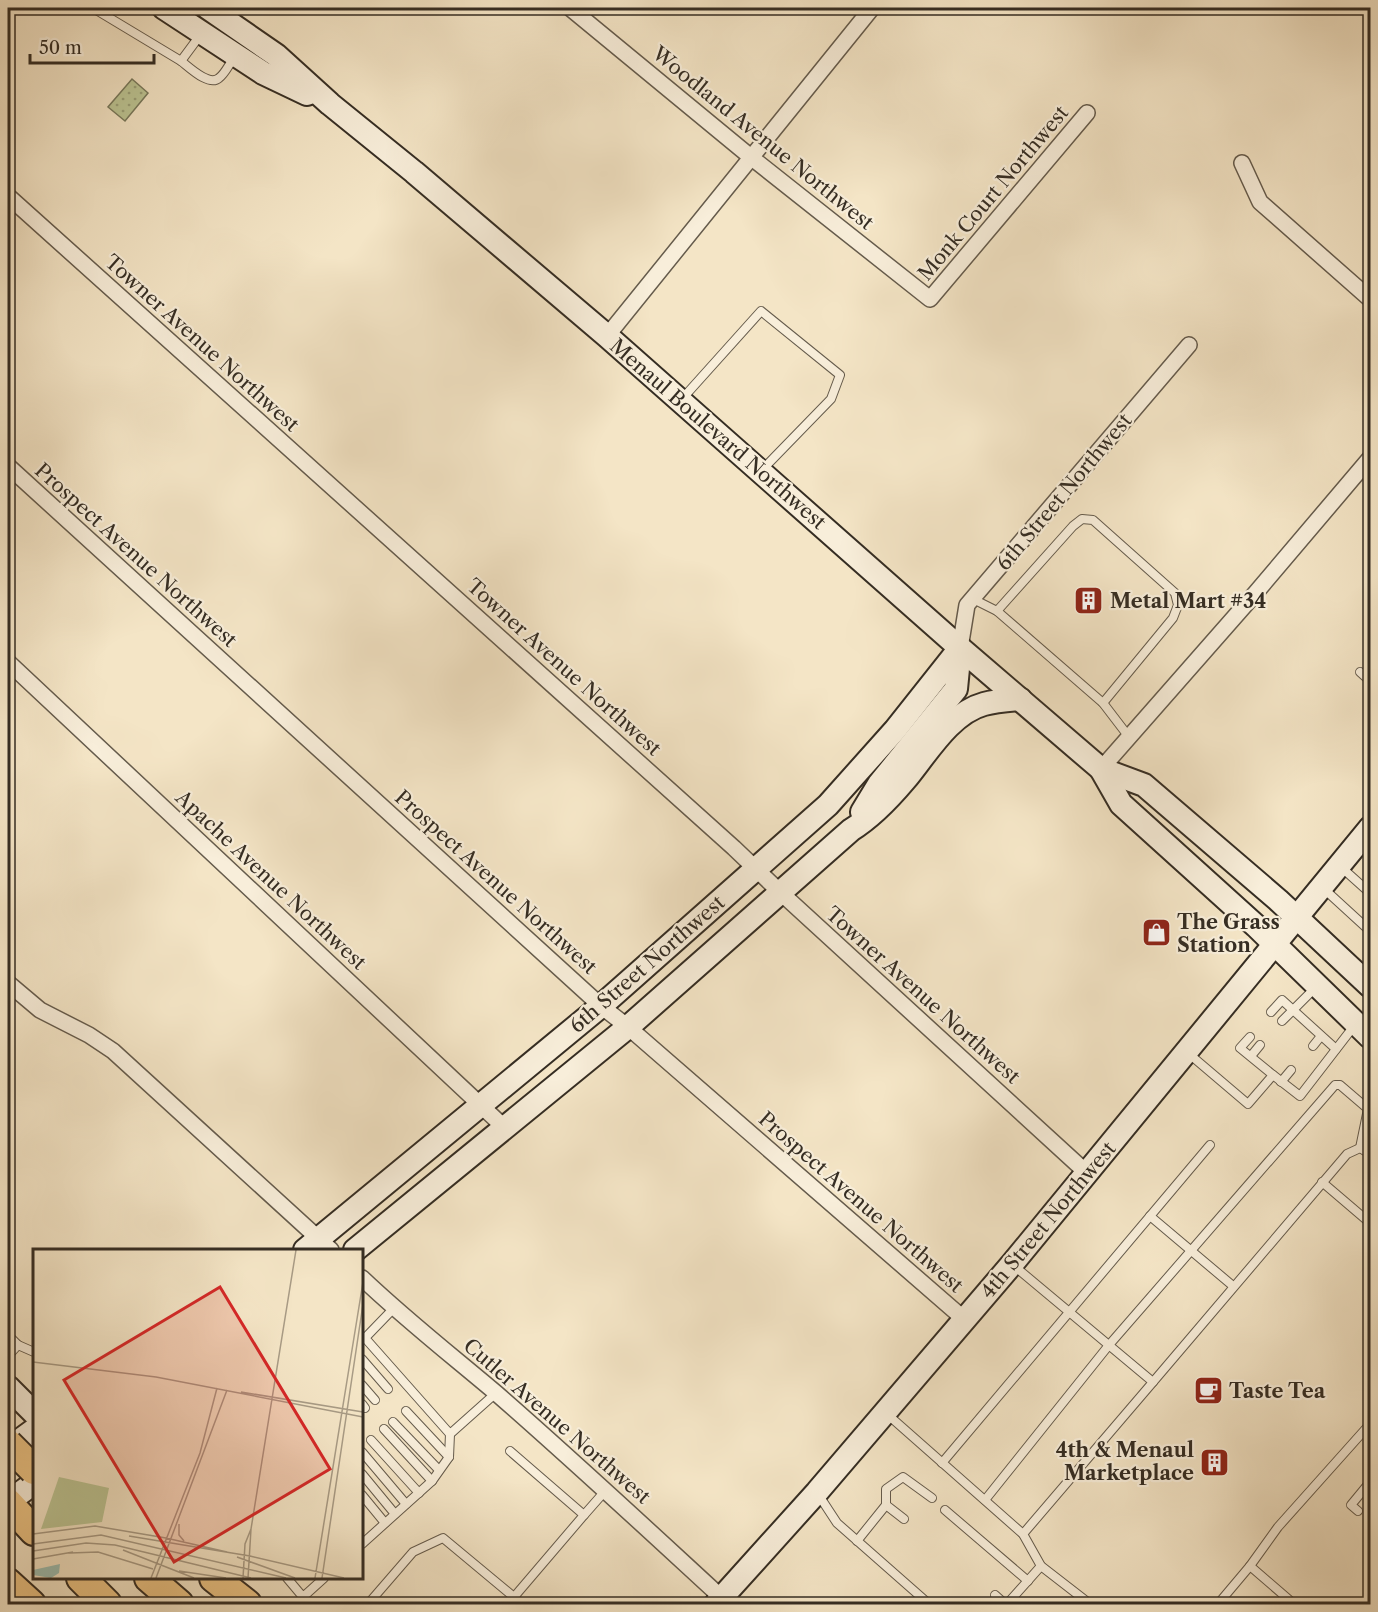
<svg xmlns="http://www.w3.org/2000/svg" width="1378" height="1612" font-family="'Libre Caslon Text',serif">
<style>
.grass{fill:url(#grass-dots);stroke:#78795c;stroke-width:1.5}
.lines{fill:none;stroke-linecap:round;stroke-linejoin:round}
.lane-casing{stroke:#655b4c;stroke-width:10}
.street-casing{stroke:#655b4c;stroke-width:18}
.secondary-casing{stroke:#352d23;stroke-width:26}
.highway-casing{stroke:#352d23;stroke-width:32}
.lane{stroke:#f8eeda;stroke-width:8}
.street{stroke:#f8eeda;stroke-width:15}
.secondary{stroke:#f8eeda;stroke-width:22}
.highway{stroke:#eac283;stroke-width:28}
.highway-bridge-casing{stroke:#352d23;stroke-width:32;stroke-linecap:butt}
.highway-bridge{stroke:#eac283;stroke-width:28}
.labels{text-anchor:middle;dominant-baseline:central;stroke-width:4.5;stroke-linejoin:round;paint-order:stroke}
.street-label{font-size:20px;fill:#352d23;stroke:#f8eeda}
.poi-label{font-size:20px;font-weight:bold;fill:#352d23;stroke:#f8eeda;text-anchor:start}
.inset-road{fill:none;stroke:#a89b85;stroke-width:1.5}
.view{fill:#d62828;fill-opacity:0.15;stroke:#d62828;stroke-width:3}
.inset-edge{fill:none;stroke:#352d23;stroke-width:3}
</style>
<defs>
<pattern id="grass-dots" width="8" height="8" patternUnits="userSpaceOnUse" patternTransform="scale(1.5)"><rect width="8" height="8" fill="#bcc594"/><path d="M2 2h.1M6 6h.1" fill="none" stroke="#9aa078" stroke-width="1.8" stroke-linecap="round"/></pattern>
</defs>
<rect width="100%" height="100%" fill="#f4e5c6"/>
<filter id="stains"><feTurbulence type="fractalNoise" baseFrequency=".00333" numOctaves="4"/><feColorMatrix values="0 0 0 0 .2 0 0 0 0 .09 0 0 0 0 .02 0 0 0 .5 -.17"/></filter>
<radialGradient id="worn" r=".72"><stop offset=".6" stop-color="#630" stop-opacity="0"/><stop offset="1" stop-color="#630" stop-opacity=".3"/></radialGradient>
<polygon class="grass" points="132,79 148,93 125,121 108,107"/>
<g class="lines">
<defs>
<g id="lane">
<polyline points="93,8 181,61 201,34"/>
<path d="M181 61C189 67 209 87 219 78 225 74 229 64 234 58"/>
<polyline points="682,399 761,311 840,375 831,399 762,470"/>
<polyline points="973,599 997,611 1103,703 1129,737"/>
<polyline points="997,611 1073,526 1082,519 1093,520 1175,593 1178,605 1173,618 1103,703"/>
<polyline points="1360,672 1370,681"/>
<polyline points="1341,867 1370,893"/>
<polyline points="1323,888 1370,931"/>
<polyline points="1271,1012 1282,1000 1336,1049"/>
<polyline points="1282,1021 1315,988"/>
<polyline points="1250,1037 1240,1048 1273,1075"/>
<polyline points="1313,1046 1321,1036"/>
<polyline points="1188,1053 1248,1104 1273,1075 1300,1096 1354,1026"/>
<polyline points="1251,1056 1260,1045"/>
<polyline points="1281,1082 1291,1070"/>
<polyline points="1322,1182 1370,1223"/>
<polyline points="1150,1216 1233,1286"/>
<polyline points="1013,1265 1153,1382 1347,1154 1360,1148 1370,1154"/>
<polyline points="394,1308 365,1338 450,1434 496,1393"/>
<polyline points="8,1335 18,1345 34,1352"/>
<polyline points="8,1356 18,1345"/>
<polyline points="362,1359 388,1389"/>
<polyline points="362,1385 375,1400"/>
<polyline points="362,1404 365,1408"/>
<polyline points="406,1411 449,1457"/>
<polyline points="887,1414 1023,1534 1041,1566 1090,1604"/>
<polyline points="393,1422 439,1470"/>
<polyline points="384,1429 432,1481"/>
<polyline points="371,1440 419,1493"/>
<polyline points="510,1451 584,1515 514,1597 522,1604"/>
<polyline points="362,1452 406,1504"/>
<polyline points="942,1463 1210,1145"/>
<polyline points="362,1474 395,1514"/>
<polyline points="818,1494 837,1523 929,1604"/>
<polyline points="362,1495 385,1523"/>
<polyline points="985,1500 1109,1345 1335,1085 1340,1085 1368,1109 1360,1148"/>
<polyline points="945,1510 1028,1581"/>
<polyline points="1358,1511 1351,1505 1370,1482"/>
<polyline points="584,1515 606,1490"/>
<polyline points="904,1519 886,1505 886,1489 903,1477 932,1498"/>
<polyline points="1023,1534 1153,1382"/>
<polyline points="857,1541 886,1505"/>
<polyline points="362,1544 432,1481 449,1457 450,1434"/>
<polyline points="1250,1566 1278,1527 1370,1424"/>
<polyline points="287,1578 303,1597 324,1578"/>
<polyline points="995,1595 1005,1604"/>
<polyline points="368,1604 413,1552 443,1538 514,1597"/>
<polyline points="1007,1604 1041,1566"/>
<polyline points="1218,1604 1250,1566 1294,1604"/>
</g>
<g id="street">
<polyline points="570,8 752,158 930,299 1087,113"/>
<polyline points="1242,163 1260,202 1370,299"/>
<polyline points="8,196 734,848 780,892 1088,1174"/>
<polyline points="607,336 872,8"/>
<polyline points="8,466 601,1006 628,1027 964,1319"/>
<polyline points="960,648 967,605 1189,345"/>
<polyline points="8,662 505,1128"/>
<polyline points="1101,769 1253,596 1370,458"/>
<polyline points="8,983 40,1010 89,1035 113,1051 331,1250"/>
<path d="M362 1278C405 1319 451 1355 496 1393 573 1460 647 1529 722 1598"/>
</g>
<g id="secondary">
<polyline points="164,8 263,73 307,94"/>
<polyline points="208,8 276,55 330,104 414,172 607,336 960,648 1101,769 1144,785 1278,900 1370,986"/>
<polyline points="1101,769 1121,804 1256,926 1370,1037"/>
<polyline points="862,812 879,784 956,689 960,648"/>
<polyline points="305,1250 601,1006 828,805 895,730 960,648"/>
<path d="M355 1250 628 1027 851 830C872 817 889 799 905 780 926 755 950 713 984 704 995 701 1009 700 1020 699"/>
<polyline points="8,1387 34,1413"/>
<polyline points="8,1449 34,1430"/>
<polyline points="8,1502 34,1483"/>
<polyline points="716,1604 817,1492 1012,1264 1370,828"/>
</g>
<g id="highway">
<polyline points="8,1503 34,1531"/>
<polyline points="81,1578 107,1604"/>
<polyline points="149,1578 179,1604"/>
<polyline points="214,1578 247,1604"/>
<polyline points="8,1583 31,1604"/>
</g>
</defs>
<use href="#lane" class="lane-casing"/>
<use href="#street" class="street-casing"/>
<use href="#secondary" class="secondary-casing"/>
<use href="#highway" class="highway-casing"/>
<use href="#lane" class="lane"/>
<use href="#street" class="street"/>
<use href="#secondary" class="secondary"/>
<use href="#highway" class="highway"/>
<defs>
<polyline id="highway-bridge" points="8,1444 34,1470"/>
</defs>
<use href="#highway-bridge" class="highway-bridge-casing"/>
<use href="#highway-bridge" class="highway-bridge"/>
</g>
<defs>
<symbol id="building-square" viewBox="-11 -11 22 22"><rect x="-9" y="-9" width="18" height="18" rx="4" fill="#8f2418" stroke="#f8eeda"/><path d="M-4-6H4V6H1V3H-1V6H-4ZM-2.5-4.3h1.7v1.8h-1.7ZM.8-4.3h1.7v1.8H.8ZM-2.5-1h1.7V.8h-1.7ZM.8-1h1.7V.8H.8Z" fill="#fff"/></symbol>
<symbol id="shop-square" viewBox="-11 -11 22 22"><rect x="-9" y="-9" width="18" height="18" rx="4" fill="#8f2418" stroke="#f8eeda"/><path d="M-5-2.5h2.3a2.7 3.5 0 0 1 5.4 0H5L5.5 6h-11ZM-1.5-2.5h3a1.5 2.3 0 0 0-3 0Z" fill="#fff"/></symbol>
<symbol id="cafe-square" viewBox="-11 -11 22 22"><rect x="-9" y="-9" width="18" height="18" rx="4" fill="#8f2418" stroke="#f8eeda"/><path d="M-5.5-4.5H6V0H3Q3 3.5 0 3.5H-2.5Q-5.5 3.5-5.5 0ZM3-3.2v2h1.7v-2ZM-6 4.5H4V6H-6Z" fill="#fff"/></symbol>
</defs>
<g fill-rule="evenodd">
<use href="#building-square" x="1072" y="584" width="33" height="33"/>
<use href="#shop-square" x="1140" y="916" width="33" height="33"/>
<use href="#cafe-square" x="1192" y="1374" width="33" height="33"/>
<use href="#building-square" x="1198" y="1446" width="33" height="33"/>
</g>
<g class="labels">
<g class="street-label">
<text transform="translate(763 138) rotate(39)">Woodland Avenue Northwest</text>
<text transform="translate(993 193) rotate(-50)">Monk Court Northwest</text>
<text transform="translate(202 343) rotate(42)">Towner Avenue Northwest</text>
<text transform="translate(718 434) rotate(41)">Menaul Boulevard Northwest</text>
<text transform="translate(1064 492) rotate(-50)">6th Street Northwest</text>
<text transform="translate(136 555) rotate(42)">Prospect Avenue Northwest</text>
<text transform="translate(564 667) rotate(42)">Towner Avenue Northwest</text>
<text transform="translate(271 880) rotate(43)">Apache Avenue Northwest</text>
<text transform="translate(496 882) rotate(42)">Prospect Avenue Northwest</text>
<text transform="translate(647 964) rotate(-41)">6th Street Northwest</text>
<text transform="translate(923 995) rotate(42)">Towner Avenue Northwest</text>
<text transform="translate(861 1202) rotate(41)">Prospect Avenue Northwest</text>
<text transform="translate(1048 1220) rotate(-50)">4th Street Northwest</text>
<text transform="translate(557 1421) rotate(41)">Cutler Avenue Northwest</text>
</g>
<g class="poi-label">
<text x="1110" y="601">Metal Mart #34</text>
<text x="1177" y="922">The Grass<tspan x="1177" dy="23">Station</tspan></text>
<text x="1229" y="1391">Taste Tea</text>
<text x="1194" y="1450" text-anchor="end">4th &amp; Menaul<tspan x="1194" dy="23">Marketplace</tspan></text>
</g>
</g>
<g transform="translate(33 1249)">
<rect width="330" height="330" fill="#f4e5c6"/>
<path d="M26 228 76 239 69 273 8 280Z" fill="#bcc594"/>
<path d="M27 315 26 324 18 329 0 326V321Z" fill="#9cbfb3"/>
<path class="inset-road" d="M0 113 123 128 330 168M208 143 330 163M146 275V286L151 292M0 285 62 277 133 289M96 287 217 307M133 289 194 303M0 295 68 286 253 329M90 301 161 329M0 302 53 294 82 296 218 329M37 304 65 303 120 320M217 307 311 329M204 308 262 329M0 310 40 303M146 322 193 329M118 329 167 204 184 139M123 329 194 141M210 329 212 295 218 280M215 329 218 280 263 1M282 329 330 33M289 329 330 55"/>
<path class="view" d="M187 38 297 220 141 313 31 131Z"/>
<rect width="330" height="330" class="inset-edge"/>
</g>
<rect width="1378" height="1612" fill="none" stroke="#f4e5c6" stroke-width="30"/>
<rect x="9" y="9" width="1360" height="1594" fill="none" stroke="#352d23" stroke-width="3"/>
<rect x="15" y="15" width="1348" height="1582" fill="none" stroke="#352d23" stroke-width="1.5"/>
<path d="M30 54v9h124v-9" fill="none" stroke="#352d23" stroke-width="3"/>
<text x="39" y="54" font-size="18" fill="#352d23" stroke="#f8eeda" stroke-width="4.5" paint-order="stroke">50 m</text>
<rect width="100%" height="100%" filter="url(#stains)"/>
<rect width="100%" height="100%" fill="url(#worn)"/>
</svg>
